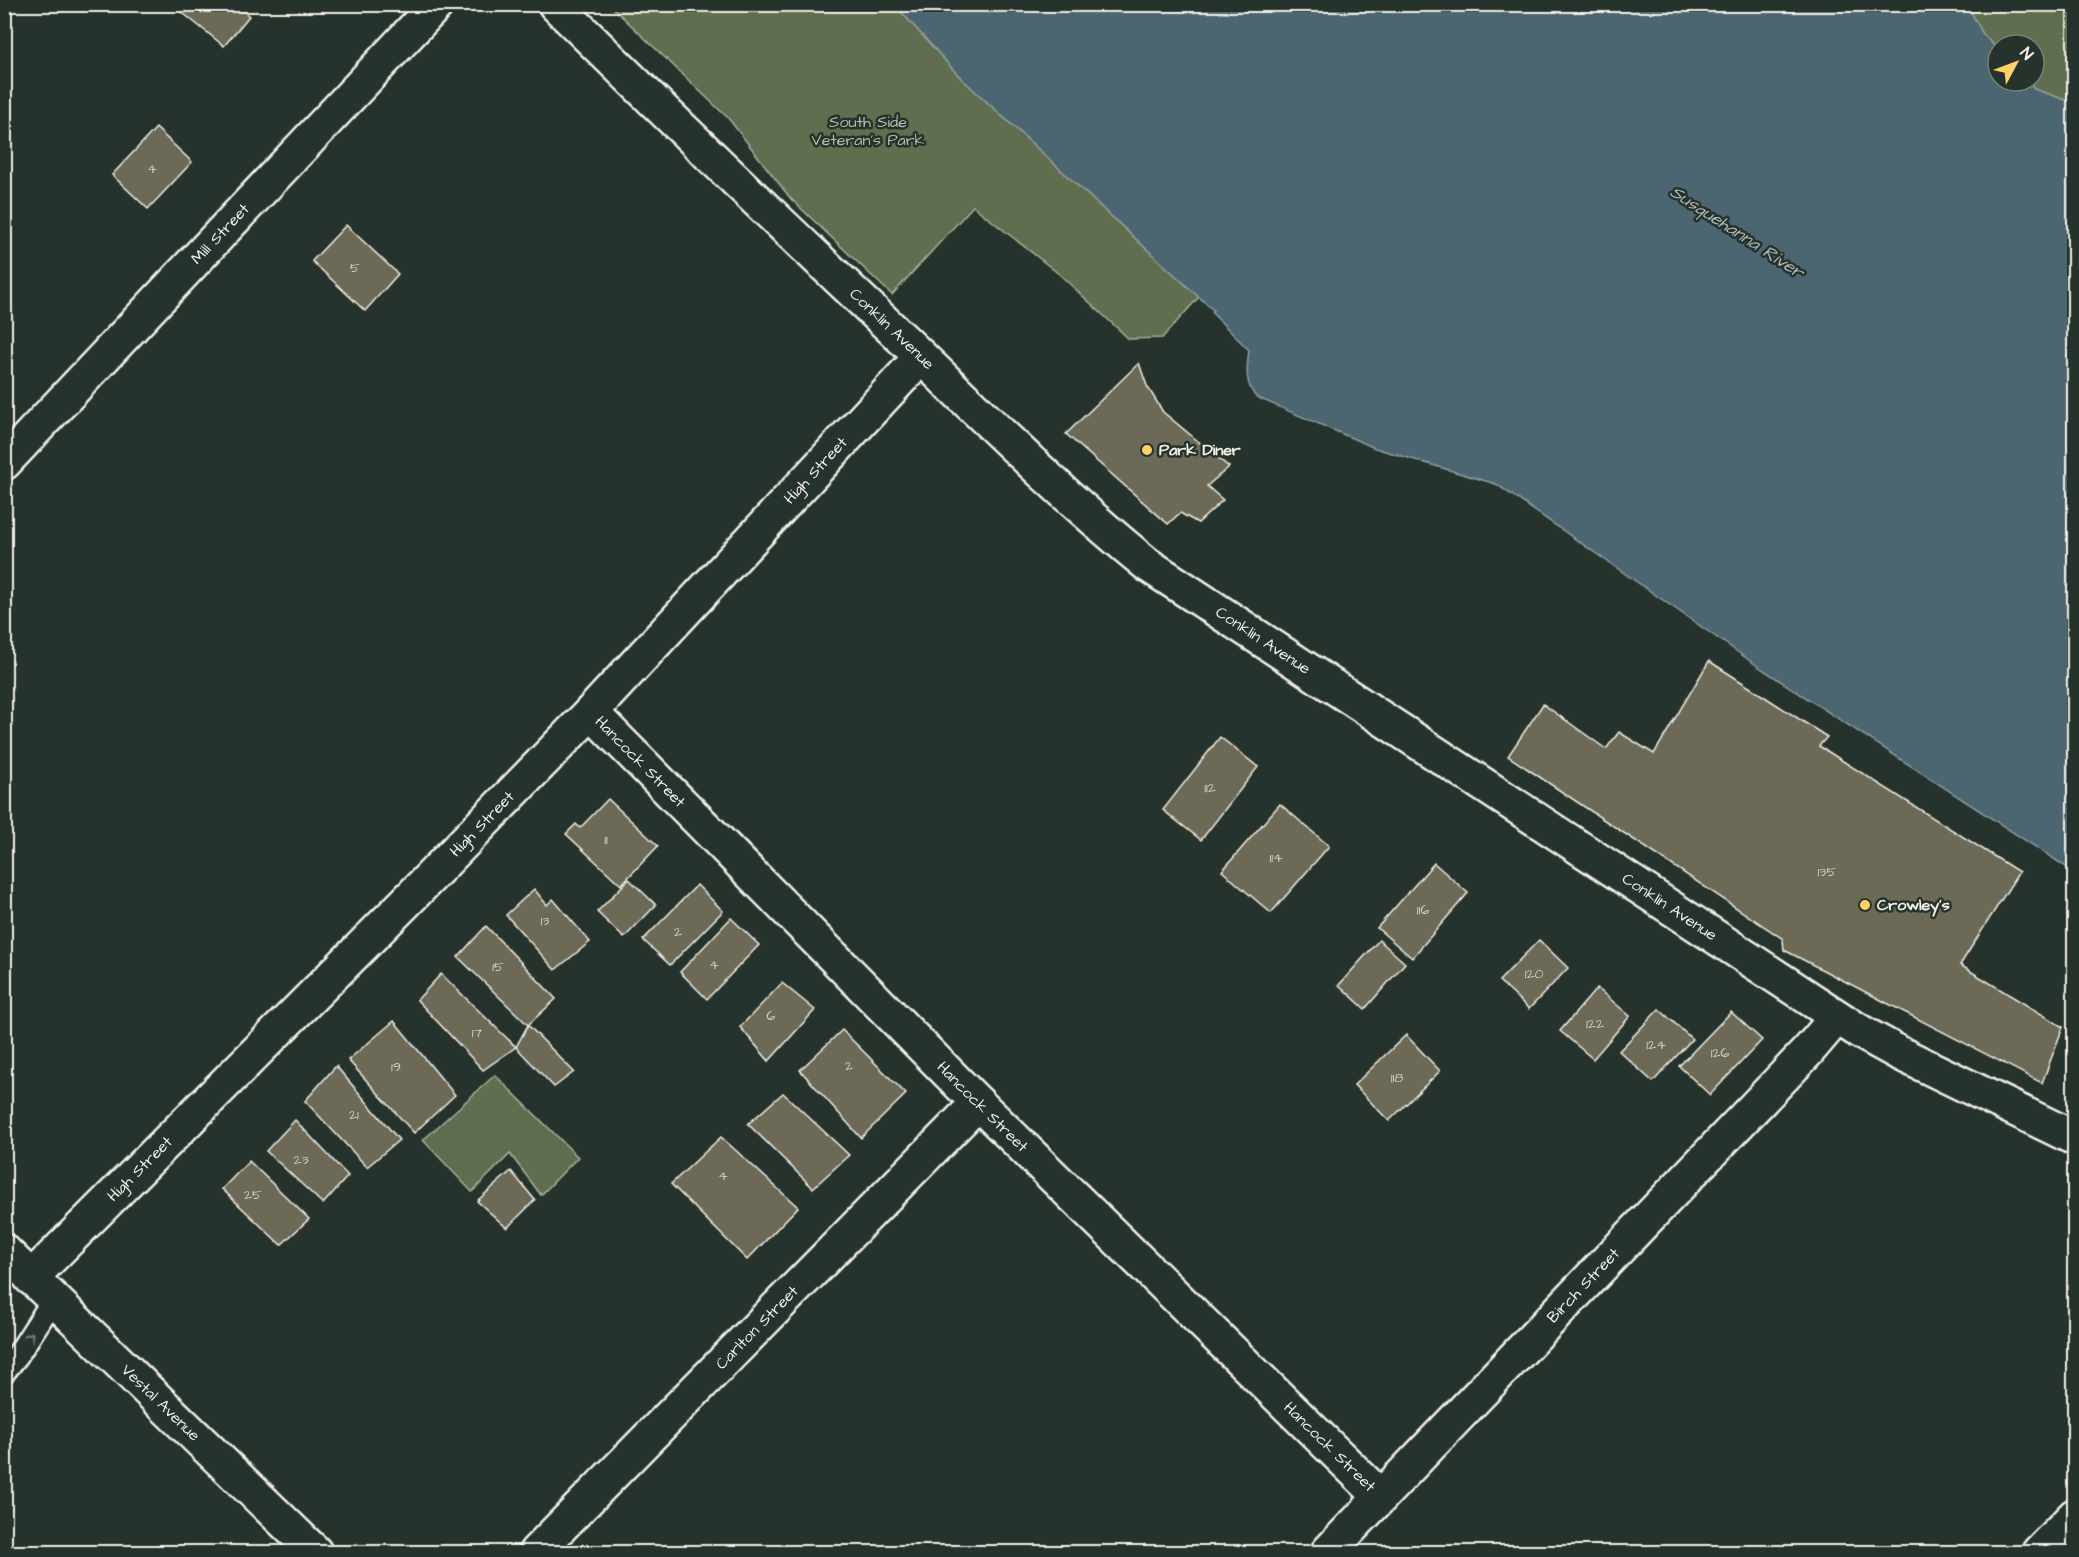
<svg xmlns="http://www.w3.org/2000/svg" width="2079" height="1557" font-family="'Architects Daughter',sans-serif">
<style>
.green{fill:#606e4f;stroke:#aab09c;stroke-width:1.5}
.water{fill:#4b6670;stroke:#8f9ea0;stroke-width:1.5}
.building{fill:#6c6a56;stroke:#f4f1e8;stroke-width:1.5}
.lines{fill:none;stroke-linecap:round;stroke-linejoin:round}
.service-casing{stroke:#f4f1e8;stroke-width:26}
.minor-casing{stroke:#f4f1e8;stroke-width:38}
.secondary-casing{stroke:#f4f1e8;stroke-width:38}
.service{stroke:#26332d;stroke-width:21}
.minor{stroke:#26332d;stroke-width:33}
.secondary{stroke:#26332d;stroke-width:33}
.oneway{stroke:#6e766e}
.poi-dot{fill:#ffd166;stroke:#26332d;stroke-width:2}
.labels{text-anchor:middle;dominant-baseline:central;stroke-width:5;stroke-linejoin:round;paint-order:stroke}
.number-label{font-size:14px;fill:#d2cfc4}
.park-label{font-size:16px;fill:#b9bdab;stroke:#26332d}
.street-label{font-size:16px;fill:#f4f1e8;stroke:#26332d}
.poi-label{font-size:16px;font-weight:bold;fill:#f4f1e8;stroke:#26332d;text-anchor:start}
.water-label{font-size:18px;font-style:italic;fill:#b0b9b8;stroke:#26332d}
</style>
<rect width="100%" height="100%" fill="#26332d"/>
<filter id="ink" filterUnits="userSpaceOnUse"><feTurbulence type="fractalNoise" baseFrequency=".0167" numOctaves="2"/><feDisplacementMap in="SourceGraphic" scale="12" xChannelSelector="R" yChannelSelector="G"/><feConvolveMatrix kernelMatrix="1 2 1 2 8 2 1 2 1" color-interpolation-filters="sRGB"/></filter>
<g filter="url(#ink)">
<g class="green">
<polygon points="610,5 895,5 961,78 1199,297 1162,338 1129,339 1059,274 973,206 892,295 791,199 728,118"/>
<polygon points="1967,5 2074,5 2074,103 2034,89 2027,81 2034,81 2034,45 1998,45 1998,50 1983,34"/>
<polygon points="495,1075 578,1157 541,1195 510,1154 472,1192 423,1140"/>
</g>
<path class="water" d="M895 5H1967L1983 34 1998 50V81H2027L2034 89 2074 103V872L1762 669 1496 484 1375 448 1256 397C1244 382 1247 368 1249 350L1212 313 1213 310 961 78Z"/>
<g class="building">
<polygon points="184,4 235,4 249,16 224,46 179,10"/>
<polygon points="156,128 192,162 148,209 112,175"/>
<polygon points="346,225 398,274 365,311 312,261"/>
<polygon points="1139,363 1147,386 1163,412 1229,467 1207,486 1223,500 1198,523 1180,513 1168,524 1066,434"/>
<polygon points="1709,661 1827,737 1819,746 2019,872 1960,965 2063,1027 2042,1083 1784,950 1783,939 1508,756 1543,704 1606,749 1619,732 1654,754"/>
<polygon points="1220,737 1258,767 1201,840 1163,810"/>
<polygon points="608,799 658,846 621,885 566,834 576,824 580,828"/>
<polygon points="1280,804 1329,846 1271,913 1222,871"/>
<polygon points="1434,863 1468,893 1412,958 1377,928"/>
<polygon points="629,879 656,905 624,938 597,912"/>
<polygon points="697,885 723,911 670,965 643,940"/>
<polygon points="534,889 547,905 553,899 590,942 555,970 506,915"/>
<polygon points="731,918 759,945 707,999 680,972"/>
<polygon points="486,926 556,999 528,1025 458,957"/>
<polygon points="1379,940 1405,963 1365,1009 1339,985"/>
<polygon points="1539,940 1568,968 1529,1009 1499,981"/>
<polygon points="441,974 516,1047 483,1070 417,1000"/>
<polygon points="782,983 815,1010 769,1061 740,1027"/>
<polygon points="1597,988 1630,1016 1593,1059 1560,1031"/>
<polygon points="1659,1009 1692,1039 1653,1082 1619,1051"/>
<polygon points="1731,1012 1762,1040 1710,1095 1679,1066"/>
<polygon points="394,1021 455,1095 414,1133 348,1060"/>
<polygon points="528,1025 574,1072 554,1087 516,1047"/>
<polygon points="842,1030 906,1094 861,1138 800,1070"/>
<polygon points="1406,1035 1440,1071 1389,1121 1354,1085"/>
<polygon points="336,1066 399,1140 367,1167 305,1101"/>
<polygon points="783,1093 849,1155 813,1188 748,1124"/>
<polygon points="295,1120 348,1176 323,1204 266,1151"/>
<polygon points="721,1137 798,1207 747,1260 671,1184"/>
<polygon points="249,1161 309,1219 281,1245 222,1189"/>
<polygon points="511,1171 535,1200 507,1228 477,1201"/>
</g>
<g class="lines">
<defs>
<polyline id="service" points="4,1372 17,1356 53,1300"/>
<g id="minor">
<path id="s1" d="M4 463 437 4"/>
<path id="s2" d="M591 712 978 1103 1381 1497"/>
<path id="s3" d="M4 1251 315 1552"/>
<path id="s4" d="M31 1278 405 903 591 712 921 357"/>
<path id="s5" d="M536 1552 978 1103"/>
<path id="s6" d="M1328 1552 1808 1051 1837 1017"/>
<polyline points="2039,1552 2074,1516"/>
</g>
<g id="secondary">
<path id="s7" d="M555 4C671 119 789 232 908 344 986 419 1063 496 1148 565L1859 1031 1899 1053 2074 1138"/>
</g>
</defs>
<use href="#service" class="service-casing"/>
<use href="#minor" class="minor-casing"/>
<use href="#secondary" class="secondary-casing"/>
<use href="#service" class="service"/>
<use href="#minor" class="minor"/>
<use href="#secondary" class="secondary"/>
</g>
<defs><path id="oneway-chevron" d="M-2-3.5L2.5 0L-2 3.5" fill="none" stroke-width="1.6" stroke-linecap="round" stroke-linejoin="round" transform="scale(1.5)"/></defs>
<use class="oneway" href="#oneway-chevron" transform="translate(30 1336) rotate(-57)"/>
</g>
<g class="poi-dot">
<circle cx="1147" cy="450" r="6"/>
<circle cx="1865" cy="905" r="6"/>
</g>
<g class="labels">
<g class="number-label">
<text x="152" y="169">4</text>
<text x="355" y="268">5</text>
<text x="1210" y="788">112</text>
<text x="606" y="840">11</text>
<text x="1276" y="858">114</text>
<text x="1827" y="872">135</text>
<text x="1423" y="910">116</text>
<text x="545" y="921">13</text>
<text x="678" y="932">2</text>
<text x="714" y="965">4</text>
<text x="498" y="967">15</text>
<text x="1534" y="974">120</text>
<text x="771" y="1016">6</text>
<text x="1595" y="1024">122</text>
<text x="477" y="1033">17</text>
<text x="1656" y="1045">124</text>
<text x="1720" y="1053">126</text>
<text x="849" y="1066">2</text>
<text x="396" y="1067">19</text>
<text x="1397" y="1078">118</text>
<text x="354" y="1115">21</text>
<text x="301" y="1160">23</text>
<text x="723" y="1176">4</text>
<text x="253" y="1195">25</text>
</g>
<g class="park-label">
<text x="868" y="122">South Side<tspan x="868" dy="18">Veteran's Park</tspan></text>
</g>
<g class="street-label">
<text stroke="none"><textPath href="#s1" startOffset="315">Mill Street</textPath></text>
<text stroke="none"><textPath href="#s7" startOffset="468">Conklin Avenue</textPath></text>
<text stroke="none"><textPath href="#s4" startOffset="1126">High Street</textPath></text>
<text stroke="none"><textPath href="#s7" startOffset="954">Conklin Avenue</textPath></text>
<text stroke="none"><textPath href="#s2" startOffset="70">Hancock Street</textPath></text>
<text stroke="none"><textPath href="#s4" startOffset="640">High Street</textPath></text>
<text stroke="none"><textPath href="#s7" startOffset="1440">Conklin Avenue</textPath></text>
<text stroke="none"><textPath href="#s2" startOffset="556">Hancock Street</textPath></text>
<text stroke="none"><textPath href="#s4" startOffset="154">High Street</textPath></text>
<text stroke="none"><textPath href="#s6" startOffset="369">Birch Street</textPath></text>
<text stroke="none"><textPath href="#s5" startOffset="315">Carlton Street</textPath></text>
<text stroke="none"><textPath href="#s3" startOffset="218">Vestal Avenue</textPath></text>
<text stroke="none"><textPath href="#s2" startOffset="1042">Hancock Street</textPath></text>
</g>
<g class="poi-label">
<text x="1159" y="450">Park Diner</text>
<text x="1877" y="905">Crowley's</text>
</g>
<g class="water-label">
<text transform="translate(1737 232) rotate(33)">Susquehanna River</text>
</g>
</g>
<rect width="2079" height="1557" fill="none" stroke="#26332d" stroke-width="24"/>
<rect x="12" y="12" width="2055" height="1533" fill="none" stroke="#f4f1e8" stroke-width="2" filter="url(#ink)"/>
<g transform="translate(2016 63) rotate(49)"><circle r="28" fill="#26332d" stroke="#787f78" stroke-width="1.5"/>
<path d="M0-4.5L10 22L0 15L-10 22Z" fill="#ffd166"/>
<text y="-9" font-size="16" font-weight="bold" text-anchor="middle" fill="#f4f1e8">N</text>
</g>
</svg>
